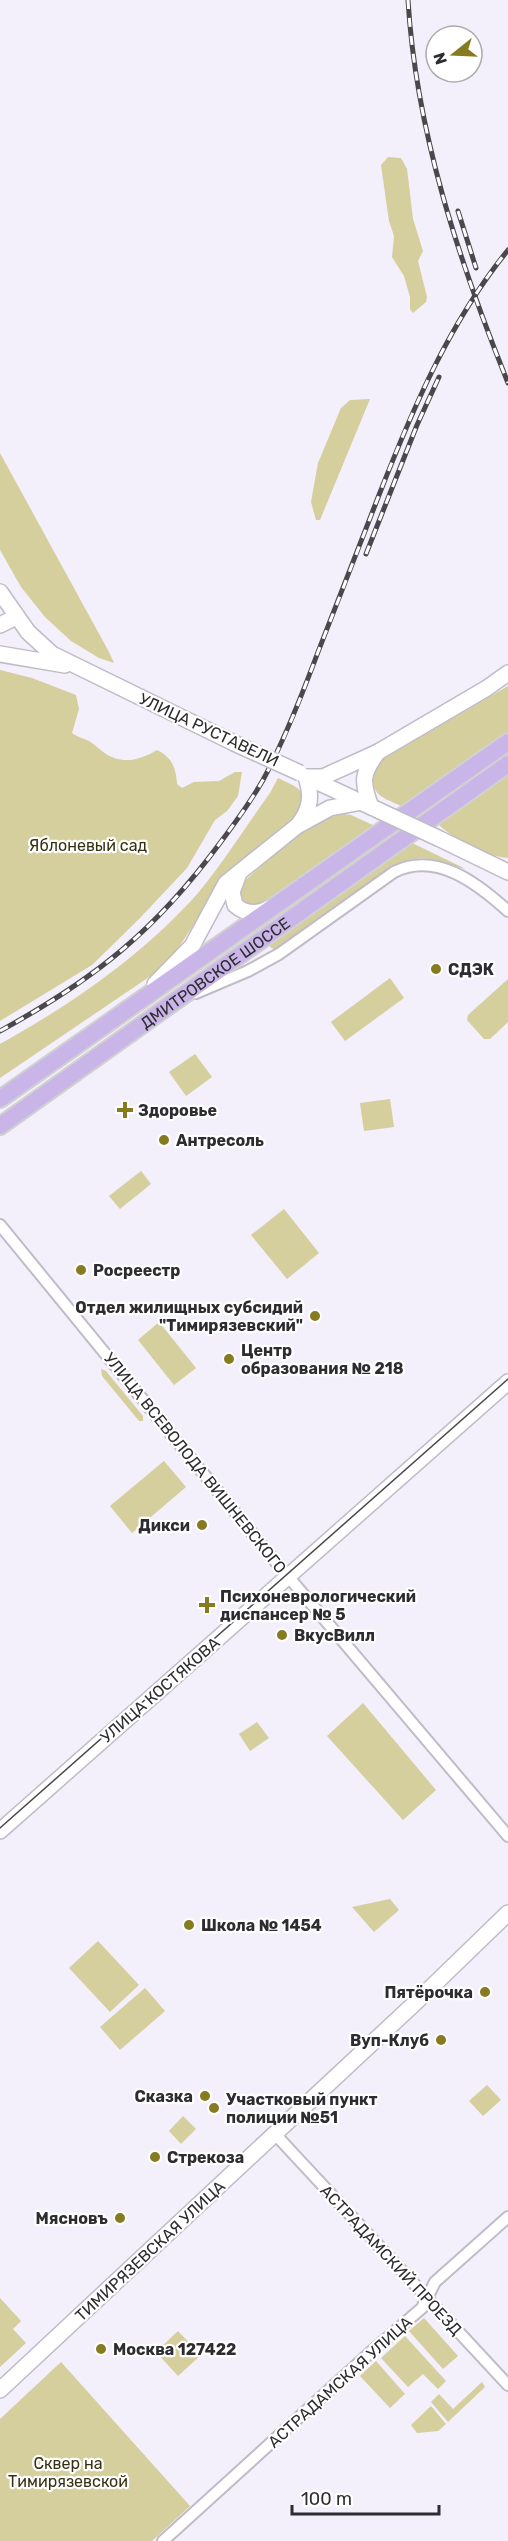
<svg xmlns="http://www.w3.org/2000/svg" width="508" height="2541" font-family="Rubik,sans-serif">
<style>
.green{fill:#d5ce9d}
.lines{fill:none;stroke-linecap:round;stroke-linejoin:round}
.street-casing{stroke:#c0bcc7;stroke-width:14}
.secondary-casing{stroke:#c0bcc7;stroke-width:18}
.primary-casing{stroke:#d1d1d1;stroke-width:20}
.street{stroke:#fff;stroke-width:10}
.secondary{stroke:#fff;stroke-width:15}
.primary{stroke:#cab5e9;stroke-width:16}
.tram{stroke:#4a484d;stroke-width:1.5}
.rail-casing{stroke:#4a484d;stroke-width:5}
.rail{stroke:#fff;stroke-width:3;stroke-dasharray:9;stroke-linecap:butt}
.secondary-bridge-casing{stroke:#c0bcc7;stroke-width:18;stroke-linecap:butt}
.secondary-bridge{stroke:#fff;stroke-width:15}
.poi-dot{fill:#867b20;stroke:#fff;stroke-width:2}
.labels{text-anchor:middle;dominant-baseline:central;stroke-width:4.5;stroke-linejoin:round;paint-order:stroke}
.street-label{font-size:16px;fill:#2d2c30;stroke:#fff}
.park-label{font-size:16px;fill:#363110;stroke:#fff}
.poi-label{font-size:16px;font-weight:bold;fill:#2d2c30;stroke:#fff;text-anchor:start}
</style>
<rect width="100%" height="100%" fill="#f3effb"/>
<g class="green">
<polygon points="388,157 401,158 407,169 413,219 423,251 418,261 427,297 426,302 413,313 410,309 410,297 404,276 392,257 394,236 389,221 381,165"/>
<polygon points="370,399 320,520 316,520 311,502 318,463 341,408 350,400"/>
<polygon points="0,453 109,652 114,663 99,658 71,641 45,617 21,587 0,550"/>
<path d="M0 670 32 678 76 695 79 709 72 733C77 737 83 738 89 741 97 746 104 754 112 757 128 764 144 758 157 750 172 757 176 768 177 784L182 788 194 782 219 781 235 772H242L238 796 227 811 215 820 187 868 139 919 92 965 0 1021Z"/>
<path d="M508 686V733L404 807C382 797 372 797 371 770L378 762Z"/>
<path d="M508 773V858C484 856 454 840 437 823Z"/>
<path d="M278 778C296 787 309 789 300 812L226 874 172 958 155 973 0 1078V1044C72 1004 143 955 198 893 224 862 246 826 270 793Z"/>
<path d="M339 813 351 815 377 827 259 908 240 903V885C270 859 301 825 339 813Z"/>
<polygon points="410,842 466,869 423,858 409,860 276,950 270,947 269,944"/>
<polygon points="390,978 404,998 345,1041 331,1022"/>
<polygon points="508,979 508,1022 490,1039 484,1039 467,1020 468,1015"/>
<polygon points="195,1054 212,1077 186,1096 169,1072"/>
<polygon points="390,1099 394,1127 364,1131 360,1103"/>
<polygon points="141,1171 151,1184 120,1209 109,1196"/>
<polygon points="284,1209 319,1253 287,1279 251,1235"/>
<polygon points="159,1322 196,1368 174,1385 138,1340"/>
<polygon points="101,1369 106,1371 143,1416 143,1421 139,1421 102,1376"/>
<polygon points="164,1461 186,1487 132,1533 110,1506"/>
<polygon points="363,1703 436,1790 403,1820 327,1736"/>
<polygon points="257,1722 269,1738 250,1751 239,1734"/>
<polygon points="390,1899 399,1910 374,1932 352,1907"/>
<polygon points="98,1941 139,1985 110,2012 69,1968"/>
<polygon points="145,1988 165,2011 120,2050 100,2027"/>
<polygon points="487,2085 501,2100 483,2116 469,2101"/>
<polygon points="183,2116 196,2129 181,2144 169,2131"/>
<polygon points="0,2298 21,2321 13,2329 26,2343 0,2367"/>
<polygon points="424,2318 458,2356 443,2369 409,2331"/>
<polygon points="178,2331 201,2355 178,2376 156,2352"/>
<polygon points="405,2336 446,2381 438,2389 423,2374 408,2387 381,2358"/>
<polygon points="376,2361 405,2394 390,2408 360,2376"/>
<polygon points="61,2362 190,2506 152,2541 0,2541 0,2419"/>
<polygon points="482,2382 485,2387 448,2422 431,2402 439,2394 453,2409"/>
<polygon points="431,2406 446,2424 438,2431 417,2433 411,2425"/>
</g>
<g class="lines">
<defs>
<g id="street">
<path d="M196 993 248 971 279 954 394 872C436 851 477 883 508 911"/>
<polyline points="0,1225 270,1555 508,1836"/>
<polyline points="275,2134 508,2385"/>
<polyline points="163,2541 372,2351 422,2308 435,2282 508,2217"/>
</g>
<g id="secondary">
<polyline points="0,592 28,632 52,654 234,743"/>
<polyline points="0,625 16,617"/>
<polyline points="0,654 65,665"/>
<polyline points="306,777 323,777 378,752 487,688 508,673"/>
<polyline points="309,778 380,811"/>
<path d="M371 807C361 781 362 773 378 752"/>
<path d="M299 824C311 808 312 795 306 777"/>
<polyline points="440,839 508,872"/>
<path d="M238 876 232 892 235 905C246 915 257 914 270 908"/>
<polyline points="155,984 192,946 226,883 297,826 330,808 362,802"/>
<polyline points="0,1831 508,1382"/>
<polyline points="0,2390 415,2003 508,1913"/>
</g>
<g id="primary">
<polyline points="0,1099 508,742"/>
<path id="s1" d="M0 1126 508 764"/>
</g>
</defs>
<use href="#street" class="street-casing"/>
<use href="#secondary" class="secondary-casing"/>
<use href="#primary" class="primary-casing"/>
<use href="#street" class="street"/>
<use href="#secondary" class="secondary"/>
<use href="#primary" class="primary"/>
<polyline class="tram" points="0,1828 508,1379"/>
<defs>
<g id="rail">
<path d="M408 0C416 132 459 261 508 383"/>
<polyline points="458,211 476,268"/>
<polyline points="366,554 417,425 439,377"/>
<path d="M0 1031C95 979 155 931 220 843 235 823 251 801 263 780 285 739 302 695 318 652 339 599 359 547 379 495 413 408 449 323 508 250"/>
</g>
</defs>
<use href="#rail" class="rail-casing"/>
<use href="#rail" class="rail"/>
<defs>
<g id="secondary-bridge">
<polyline points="234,743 300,773"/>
<polyline points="380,811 440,839"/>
</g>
</defs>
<use href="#secondary-bridge" class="secondary-bridge-casing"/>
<use href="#secondary-bridge" class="secondary-bridge"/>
</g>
<g class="poi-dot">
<circle cx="436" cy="969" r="6"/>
<path d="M122 1101h6v6h6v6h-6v6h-6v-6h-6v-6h6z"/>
<circle cx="164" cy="1140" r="6"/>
<circle cx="81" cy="1270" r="6"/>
<circle cx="315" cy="1316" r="6"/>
<circle cx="229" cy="1359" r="6"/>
<circle cx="202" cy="1525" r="6"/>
<path d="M204 1596h6v6h6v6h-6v6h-6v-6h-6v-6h6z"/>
<circle cx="282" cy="1635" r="6"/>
<circle cx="189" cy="1925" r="6"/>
<circle cx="485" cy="1992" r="6"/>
<circle cx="441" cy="2040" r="6"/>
<circle cx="205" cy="2096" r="6"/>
<circle cx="214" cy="2108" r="6"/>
<circle cx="155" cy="2157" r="6"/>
<circle cx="120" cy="2218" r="6"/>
<circle cx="101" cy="2349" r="6"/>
</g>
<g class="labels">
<g class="street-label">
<text transform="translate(209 730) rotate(25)">УЛИЦА РУСТАВЕЛИ</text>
<text stroke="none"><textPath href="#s1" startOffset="264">ДМИТРОВСКОЕ ШОССЕ</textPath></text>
<text transform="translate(195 1463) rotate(51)">УЛИЦА ВСЕВОЛОДА ВИШНЕВСКОГО</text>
<text transform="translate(160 1690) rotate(-41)">УЛИЦА КОСТЯКОВА</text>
<text transform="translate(150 2251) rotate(-43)">ТИМИРЯЗЕВСКАЯ УЛИЦА</text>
<text transform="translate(391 2260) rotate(47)">АСТРАДАМСКИЙ ПРОЕЗД</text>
<text transform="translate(340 2382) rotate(-42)">АСТРАДАМСКАЯ УЛИЦА</text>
</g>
<g class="park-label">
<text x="88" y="845">Яблоневый сад</text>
<text x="68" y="2463">Сквер на<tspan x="68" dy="18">Тимирязевской</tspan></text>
</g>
<g class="poi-label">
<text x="448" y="969">СДЭК</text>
<text x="138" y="1110">Здоровье</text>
<text x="176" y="1140">Антресоль</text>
<text x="93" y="1270">Росреестр</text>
<text x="303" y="1307" text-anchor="end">Отдел жилищных субсидий<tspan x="303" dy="18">"Тимирязевский"</tspan></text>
<text x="241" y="1350">Центр<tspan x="241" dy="18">образования № 218</tspan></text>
<text x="190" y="1525" text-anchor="end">Дикси</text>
<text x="220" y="1596">Психоневрологический<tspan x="220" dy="18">диспансер № 5</tspan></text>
<text x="294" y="1635">ВкусВилл</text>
<text x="201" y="1925">Школа № 1454</text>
<text x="473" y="1992" text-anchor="end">Пятёрочка</text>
<text x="429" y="2040" text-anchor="end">Вуп-Клуб</text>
<text x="193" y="2096" text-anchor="end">Сказка</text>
<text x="226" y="2099">Участковый пункт<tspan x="226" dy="18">полиции №51</tspan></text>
<text x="167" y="2157">Стрекоза</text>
<text x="108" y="2218" text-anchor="end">Мясновъ</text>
<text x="113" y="2349">Москва 127422</text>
</g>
</g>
<g transform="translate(454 54) rotate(252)"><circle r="28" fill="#ffffff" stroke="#ababac" stroke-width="1.5"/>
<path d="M0-4.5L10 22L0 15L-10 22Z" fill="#867b20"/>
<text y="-9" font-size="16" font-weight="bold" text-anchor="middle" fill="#2d2c30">N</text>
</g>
<path d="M292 2505v9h147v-9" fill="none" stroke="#2d2c30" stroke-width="3"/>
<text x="301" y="2505" font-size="18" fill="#2d2c30" stroke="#ffffff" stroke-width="4.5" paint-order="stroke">100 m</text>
</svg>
